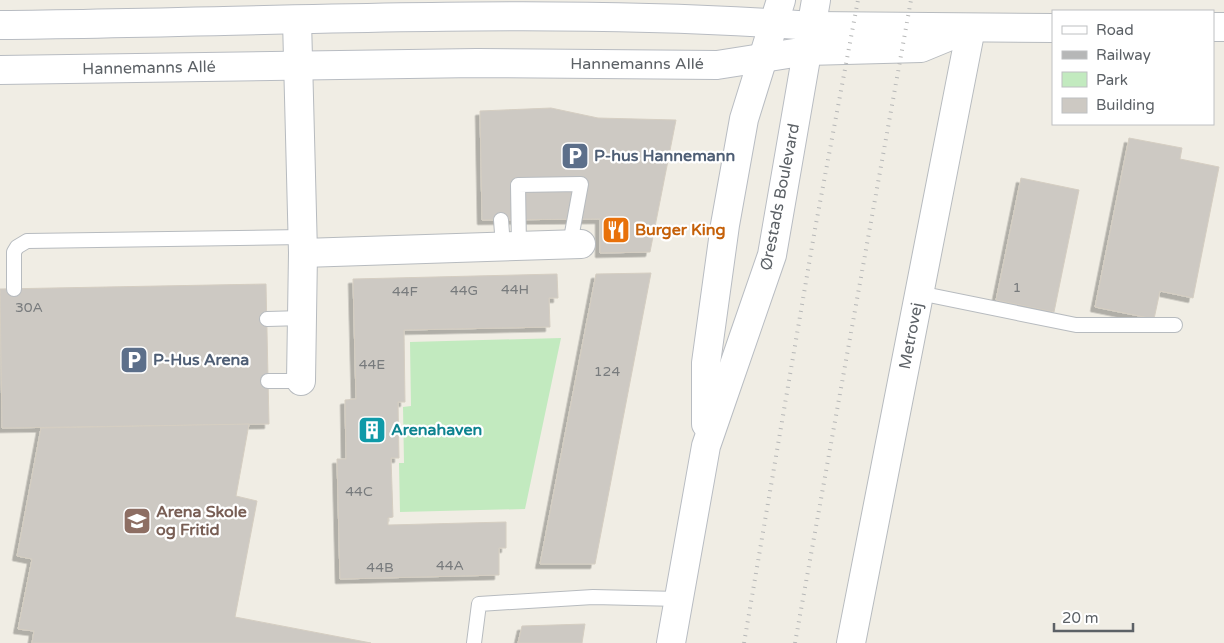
<svg xmlns="http://www.w3.org/2000/svg" width="1224" height="643" font-family="'Varela Round',sans-serif">
<style>
.green{fill:#c2eabf}
.building{fill:#cdc9c3;stroke:#d5cec2;filter:url(#shadow)}
.lines{fill:none;stroke-linecap:round;stroke-linejoin:round}
.lane-casing{stroke:#b7bbbf;stroke-width:16}
.street-casing{stroke:#b7bbbf;stroke-width:30}
.secondary-casing{stroke:#b8bcc2;stroke-width:30}
.lane{stroke:#fff;stroke-width:14}
.street{stroke:#fff;stroke-width:28}
.secondary{stroke:#fff;stroke-width:28}
.rail{stroke:#b6b7b7;stroke-width:4;stroke-dasharray:1 6;stroke-linecap:butt}
.labels{text-anchor:middle;dominant-baseline:central;stroke-width:4.5;stroke-linejoin:round;paint-order:stroke}
.number-label{font-size:14px;fill:#787b7d}
.street-label{font-size:16px;fill:#5c6166;stroke:#fff}
.service-label{font-size:16px;font-weight:bold;fill:#4e5e75;stroke:#fff;text-anchor:start}
.food-label{font-size:16px;font-weight:bold;fill:#c56008;stroke:#fff;text-anchor:start}
.culture-label{font-size:16px;font-weight:bold;fill:#0d838f;stroke:#fff;text-anchor:start}
.education-label{font-size:16px;font-weight:bold;fill:#785e54;stroke:#fff;text-anchor:start}
</style>
<defs>
<filter id="shadow"><feDropShadow dx="-4.5" dy="4.5" stdDeviation="0" flood-color="#0004"/></filter>
</defs>
<rect width="100%" height="100%" fill="#f0ede4"/>
<polygon class="green" points="561,338 525,509 400,512 399,463 404,463 403,407 411,406 410,342"/>
<g class="building">
<polygon points="551,108 598,118 676,120 650,252 600,253 600,219 482,220 480,111"/>
<polygon points="1129,138 1182,148 1180,159 1219,167 1193,298 1160,291 1154,319 1095,307"/>
<polygon points="1021,178 1079,190 1054,312 996,300"/>
<polygon points="651,273 595,564 540,564 596,274"/>
<polygon points="557,274 558,298 549,298 550,327 404,330 405,402 398,402 399,458 391,458 393,517 388,518 388,525 506,522 506,548 499,548 499,575 340,579 337,459 346,459 345,400 356,399 353,279"/>
<polygon points="266,284 269,424 2,428 0,289"/>
<polygon points="249,424 236,496 257,501 235,617 371,643 32,643 34,631 18,629 32,559 17,556 41,428"/>
<polygon points="585,624 582,643 518,643 522,626"/>
</g>
<g class="lines">
<defs>
<g id="lane">
<polyline points="501,220 503,246"/>
<polyline points="519,246 518,185 581,184 570,244"/>
<polyline points="14,289 14,252 17,247 27,241 303,237"/>
<polyline points="919,293 1076,325 1175,325"/>
<polyline points="267,319 303,318"/>
<polyline points="268,381 301,381"/>
<polyline points="474,643 479,604 593,597 679,599"/>
</g>
<g id="street">
<polyline points="297,20 303,253 301,381"/>
<polyline points="812,26 1053,28"/>
<polyline points="1213,27 1224,27"/>
<polyline points="807,51 921,48 955,34"/>
<polyline points="303,253 581,244"/>
<polyline points="851,643 971,28"/>
</g>
<g id="secondary">
<path d="M0 25C270 23 542 6 812 26"/>
<polyline points="0,70 477,63 717,65 807,51"/>
<polyline points="706,424 706,363 725,225 744,119 781,0"/>
<polyline points="671,643 706,446 772,255 816,0"/>
</g>
</defs>
<use href="#lane" class="lane-casing"/>
<use href="#street" class="street-casing"/>
<use href="#secondary" class="secondary-casing"/>
<use href="#lane" class="lane"/>
<use href="#street" class="street"/>
<use href="#secondary" class="secondary"/>
<g class="rail">
<polyline points="744,643 815,229 858,0"/>
<polyline points="795,643 911,0"/>
</g>
</g>
<defs>
<symbol id="parking-square" viewBox="-11 -11 22 22"><rect x="-9" y="-9" width="18" height="18" rx="4" fill="#5c6f8a" stroke="#fff"/><path d="M-3.5-5.5H1a3.5 3.5 0 0 1 0 7H-1V5.5H-3.5ZM-1-3.4V-.6H.8a1.4 1.4 0 0 0 0-2.8Z" fill="#fff"/></symbol>
<symbol id="restaurant-square" viewBox="-11 -11 22 22"><rect x="-9" y="-9" width="18" height="18" rx="4" fill="#e8710a" stroke="#fff"/><path d="M-5-6h1v4h1v-4h1v4h1v-4h1v5L-1.5 .5V6h-2V.5L-5-1ZM5-6V6H3V1.5H1.5Q1.5-4 5-6Z" fill="#fff"/></symbol>
<symbol id="building-square" viewBox="-11 -11 22 22"><rect x="-9" y="-9" width="18" height="18" rx="4" fill="#0f9aa8" stroke="#fff"/><path d="M-4-6H4V6H1V3H-1V6H-4ZM-2.5-4.3h1.7v1.8h-1.7ZM.8-4.3h1.7v1.8H.8ZM-2.5-1h1.7V.8h-1.7ZM.8-1h1.7V.8H.8Z" fill="#fff"/></symbol>
<symbol id="school-square" viewBox="-11 -11 22 22"><rect x="-9" y="-9" width="18" height="18" rx="4" fill="#8d6e63" stroke="#fff"/><path d="M0-5L7-2L0 1L-7-2ZM-4 1L0 2.5L4 1V4Q0 6-4 4Z" fill="#fff"/></symbol>
</defs>
<g fill-rule="evenodd">
<use href="#parking-square" x="559" y="140" width="32" height="32"/>
<use href="#restaurant-square" x="600" y="214" width="32" height="32"/>
<use href="#parking-square" x="118" y="344" width="32" height="32"/>
<use href="#building-square" x="356" y="414" width="32" height="32"/>
<use href="#school-square" x="121" y="505" width="32" height="32"/>
</g>
<g class="labels">
<g class="number-label">
<text x="1017" y="287">1</text>
<text x="515" y="289">44H</text>
<text x="464" y="290">44G</text>
<text x="405" y="291">44F</text>
<text x="29" y="307">30A</text>
<text x="372" y="364">44E</text>
<text x="607" y="371">124</text>
<text x="359" y="491">44C</text>
<text x="450" y="565">44A</text>
<text x="380" y="567">44B</text>
</g>
<g class="street-label">
<text x="637" y="64">Hannemanns Allé</text>
<text transform="translate(149 68) rotate(-1)">Hannemanns Allé</text>
<text transform="translate(780 197) rotate(-79)">Ørestads Boulevard</text>
<text transform="translate(911 336) rotate(-79)">Metrovej</text>
</g>
<g class="service-label">
<text x="594" y="156">P-hus Hannemann</text>
<text x="153" y="360">P-Hus Arena</text>
</g>
<g class="food-label">
<text x="635" y="230">Burger King</text>
</g>
<g class="culture-label">
<text x="391" y="430">Arenahaven</text>
</g>
<g class="education-label">
<text x="156" y="512">Arena Skole<tspan x="156" dy="18">og Fritid</tspan></text>
</g>
</g>
<rect x="1052" y="10" width="162" height="115" fill="#ffffff" stroke="#bec0c2"/>
<rect x="1062" y="26" width="25" height="8" fill="#ffffff" stroke="#bec0c2"/>
<text x="1096" y="35" font-size="15" fill="#5c6166">Road</text>
<rect x="1062" y="51" width="25" height="8" fill="#b6b7b7" stroke="#bec0c2"/>
<text x="1096" y="60" font-size="15" fill="#5c6166">Railway</text>
<rect x="1062" y="72" width="25" height="15" fill="#c2eabf" stroke="#bec0c2"/>
<text x="1096" y="85" font-size="15" fill="#5c6166">Park</text>
<rect x="1062" y="98" width="25" height="15" fill="#cdc9c3" stroke="#bec0c2"/>
<text x="1096" y="110" font-size="15" fill="#5c6166">Building</text>
<path d="M1054 623v8h79v-8" fill="none" stroke="#5c6166" stroke-width="2.5"/>
<text x="1062" y="623" font-size="15" fill="#5c6166" stroke="#ffffff" stroke-width="4" paint-order="stroke">20 m</text>
</svg>
